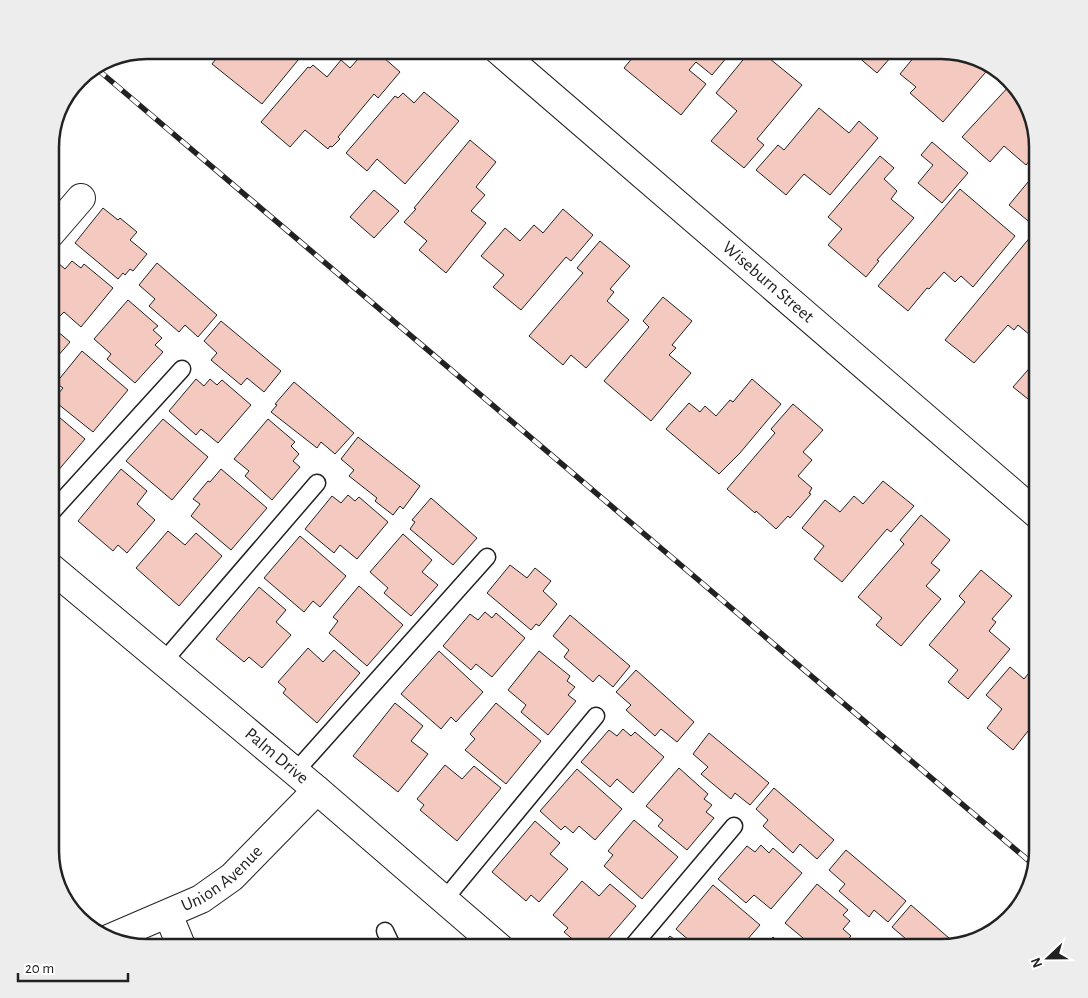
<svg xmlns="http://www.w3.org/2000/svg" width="1088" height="998" font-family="'Alegreya Sans',sans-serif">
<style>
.building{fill:#f3c9c0;stroke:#222}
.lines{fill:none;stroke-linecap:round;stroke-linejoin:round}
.service-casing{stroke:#222;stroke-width:19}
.minor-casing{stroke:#222;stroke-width:30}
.service{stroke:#fff;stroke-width:16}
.minor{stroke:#fff;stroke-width:28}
.rail-casing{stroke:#222;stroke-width:5.5}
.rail{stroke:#fff;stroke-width:4;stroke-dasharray:11;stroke-linecap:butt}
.labels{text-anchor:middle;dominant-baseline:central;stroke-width:4;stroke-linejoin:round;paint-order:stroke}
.street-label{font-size:18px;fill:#222;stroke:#fff}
.rim{fill:none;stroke:#222;stroke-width:2.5}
</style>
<rect width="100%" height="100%" fill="#fff"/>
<g class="building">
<polygon points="223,50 299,50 303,54 262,104 212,64"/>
<polygon points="366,50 375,50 400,72 378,98 374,94 338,137 340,139 332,147 330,146 328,149 305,130 290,147 261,122 308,67 310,68 313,65 327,77 341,60 350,68"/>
<polygon points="639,50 733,50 712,75 696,62 689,70 706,84 681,115 624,68"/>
<polygon points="751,50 759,50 802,85 757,139 764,145 744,168 711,141 737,111 716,93"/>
<polygon points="850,50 897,50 877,73"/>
<polygon points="920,50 947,50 979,57 991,66 943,122 910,93 916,87 900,74"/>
<polygon points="1011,84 1014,87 1038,141 1038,151 1026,165 1004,146 990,162 962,137"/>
<polygon points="424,92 459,121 405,184 377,159 367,171 346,153 395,96 398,98 403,93 414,103"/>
<polygon points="819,108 849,133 859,121 878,138 830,195 804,174 786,195 756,170 778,145 784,150"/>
<polygon points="470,140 496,162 476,187 485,195 471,211 486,223 446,273 419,250 427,241 404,222 416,209 414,208"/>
<polygon points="932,142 968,173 942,203 918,183 933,165 921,155"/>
<polygon points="880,156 894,168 884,179 897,191 891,199 914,218 877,260 879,261 866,277 828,245 842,229 828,217"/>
<polygon points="1033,176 1035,178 1038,177 1038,220 1033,225 1009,205"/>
<polygon points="960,189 1015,236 973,287 961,276 955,282 944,272 929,289 927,288 908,311 878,286"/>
<polygon points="374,190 399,211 374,238 350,217"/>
<polygon points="103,208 118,220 120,218 137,232 130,240 147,254 133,271 130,269 125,275 123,273 118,279 75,243"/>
<polygon points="563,209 593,235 571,261 566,257 521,310 493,287 504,275 481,256 505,228 520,241 534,225 543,233"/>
<polygon points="1032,235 1038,240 1038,278 1029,289 1038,297 1038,337 1036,340 1018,325 1014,330 1008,325 974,363 945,340"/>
<polygon points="600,241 630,266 610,289 614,292 607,301 629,320 586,368 571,355 563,365 529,336 583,273 577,268"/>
<polygon points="72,261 81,268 84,264 113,288 81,327 64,312 58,318 50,312 50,272 58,263 65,269"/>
<polygon points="157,263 217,315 198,337 185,325 179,332 149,306 155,299 139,285"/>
<polygon points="663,297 692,321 672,345 676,348 669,355 691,373 651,421 604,381 649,327 643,321"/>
<polygon points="128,300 158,326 153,330 162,338 155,345 163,352 135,383 107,359 111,354 94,339"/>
<polygon points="221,321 281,371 264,392 247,378 241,385 211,360 217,353 204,341"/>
<polygon points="50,325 70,342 50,365"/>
<polygon points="82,351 128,390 93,432 53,400 63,388 56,383"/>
<polygon points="1034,363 1038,366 1038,407 1013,387"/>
<polygon points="196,379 204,386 210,379 217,385 222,380 251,405 218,443 201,429 196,435 169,411"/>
<polygon points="752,379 781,404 740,453 719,474 666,429 689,403 700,412 705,406 716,416 730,400 733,402"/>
<polygon points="294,382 354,433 335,454 321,442 317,448 271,412 277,405 275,404"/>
<polygon points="793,404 823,430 803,452 812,460 798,476 812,488 809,493 811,494 790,518 788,516 776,529 756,511 755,513 727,489 775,433 771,429"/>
<polygon points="59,417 85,439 50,480 50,427"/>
<polygon points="163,419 208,457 172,500 126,461"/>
<polygon points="268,419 295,442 291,446 299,454 293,461 300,467 272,500 245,476 249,471 234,459"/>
<polygon points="358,437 420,486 403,509 400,506 393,515 375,501 377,498 349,476 354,470 341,459"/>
<polygon points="121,469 147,491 137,504 155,520 127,553 118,545 113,551 78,521"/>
<polygon points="221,469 267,508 231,550 191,516 200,504 193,499 208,481 210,482"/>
<polygon points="883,481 914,506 891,532 887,529 842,582 814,559 824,546 802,528 825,500 840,512 854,496 863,504"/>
<polygon points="348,495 355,501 359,497 388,522 357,559 340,545 334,553 305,529 332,496 341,503"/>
<polygon points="431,498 477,538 453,565 410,529 415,522 412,520"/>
<polygon points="921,515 950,540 931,563 940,570 926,586 941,599 901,646 876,625 882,618 858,597 904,544 900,540"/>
<polygon points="168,531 185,545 196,533 222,556 179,606 136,568"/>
<polygon points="403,534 432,560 422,572 438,585 411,616 384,593 388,588 370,572"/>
<polygon points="300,536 346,576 320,607 313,601 304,612 264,578"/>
<polygon points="510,565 527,578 535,568 551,581 543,591 557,604 539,626 536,624 531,630 487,593"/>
<polygon points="981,570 1012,596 992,619 996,622 989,631 1010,649 968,699 948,682 958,670 929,645 965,602 959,596"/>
<polygon points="359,586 403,625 367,666 329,633 338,621 333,617"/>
<polygon points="259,587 286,610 276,622 291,635 262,668 249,657 244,662 216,639"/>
<polygon points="485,612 492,618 496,613 525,638 492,677 476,664 471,670 443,646 470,614 478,620"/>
<polygon points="570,615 630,666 613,687 599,675 593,682 564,657 569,650 553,636"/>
<polygon points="308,648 323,662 334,650 360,673 317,723 283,693 286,689 278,682"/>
<polygon points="439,651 483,692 456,722 451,717 441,729 401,694"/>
<polygon points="539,651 570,676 567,681 575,687 568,695 576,701 548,735 521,712 526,705 508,690"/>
<polygon points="1010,667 1024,679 1028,674 1038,682 1038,739 1028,731 1013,750 987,728 1002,709 986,695"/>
<polygon points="636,670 694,722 677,742 661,729 655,736 626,710 631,705 616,692"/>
<polygon points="395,703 423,726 411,741 428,754 398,792 353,756"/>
<polygon points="496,703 541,741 506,784 465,750 475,739 470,734"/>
<polygon points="623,729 631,736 635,732 664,757 633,793 617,779 610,787 581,762 609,730 617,736"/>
<polygon points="709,733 769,783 750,805 735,793 731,799 701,774 708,767 693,754"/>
<polygon points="445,765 462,779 474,766 501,788 457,841 420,810 424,805 417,799"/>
<polygon points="679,768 708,794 704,799 712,805 706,812 714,818 687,850 658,826 663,820 646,806"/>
<polygon points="577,769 622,809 595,840 579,826 573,833 565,826 561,830 540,811"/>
<polygon points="774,788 834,840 817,859 800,844 793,853 763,826 768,820 756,809"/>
<polygon points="634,820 678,857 642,899 604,866 613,855 608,851"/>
<polygon points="535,821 560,843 550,854 568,869 539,902 531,895 526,901 492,872"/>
<polygon points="761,845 769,853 773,848 802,873 771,909 754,895 746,903 718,879 747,846 755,852"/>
<polygon points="846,850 906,901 888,922 874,910 869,917 839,891 845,884 829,870"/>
<polygon points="582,881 599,896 610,884 636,906 600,948 583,948 564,932 568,928 553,915"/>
<polygon points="817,884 848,910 843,915 850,921 843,929 851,936 841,948 801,948 798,945 803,938 785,923"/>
<polygon points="713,885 760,925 740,948 698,948 676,929"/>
<polygon points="911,905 957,945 941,948 907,948 902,943 906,939 892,927"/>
<polygon points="670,936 685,948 660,948"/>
<polygon points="773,937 786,948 763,948"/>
<polygon points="328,941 331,948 313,948"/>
<polygon points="358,941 361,948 343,948"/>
</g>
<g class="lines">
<defs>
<g id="service">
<polyline points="50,514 182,369"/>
<polyline points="163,662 317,483"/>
<polyline points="295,772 487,557"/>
<polyline points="444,900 596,716"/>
<polyline points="385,931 393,948"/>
<polyline points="631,948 734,826"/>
</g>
<g id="minor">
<path id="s1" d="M498 50 1038 515"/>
<polyline points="50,234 81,198"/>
<path id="s2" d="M50 567 317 790 500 948"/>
<polyline points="168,914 182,948"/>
<path id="s3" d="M108 939 201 899 232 877 317 790"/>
</g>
</defs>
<use href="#service" class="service-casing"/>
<use href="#minor" class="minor-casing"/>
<use href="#service" class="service"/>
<use href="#minor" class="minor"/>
<defs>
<polyline id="rail" points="97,69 1035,866"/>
</defs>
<use href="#rail" class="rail-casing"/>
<use href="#rail" class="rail"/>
</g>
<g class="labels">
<g class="street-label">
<text stroke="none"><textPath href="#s1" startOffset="356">Wiseburn Street</textPath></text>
<text stroke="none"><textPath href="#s2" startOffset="295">Palm Drive</textPath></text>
<text stroke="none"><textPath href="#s3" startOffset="130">Union Avenue</textPath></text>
</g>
</g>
<path d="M0 0H1088V998H0ZM147 59H941A88 88 0 0 1 1029 147V851A88 88 0 0 1 941 939H147A88 88 0 0 1 59 851V147A88 88 0 0 1 147 59Z" fill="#ededed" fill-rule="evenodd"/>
<path class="rim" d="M147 59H941A88 88 0 0 1 1029 147V851A88 88 0 0 1 941 939H147A88 88 0 0 1 59 851V147A88 88 0 0 1 147 59Z"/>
<g transform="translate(1048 958) rotate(248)" stroke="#ffffff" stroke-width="4" paint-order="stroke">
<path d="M0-4L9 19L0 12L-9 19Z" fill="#222222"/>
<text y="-8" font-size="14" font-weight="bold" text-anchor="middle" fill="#222222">N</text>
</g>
<path d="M18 973v8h110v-8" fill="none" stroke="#222222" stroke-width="2.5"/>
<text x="25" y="973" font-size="15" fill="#222222" stroke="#ffffff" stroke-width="4" paint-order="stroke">20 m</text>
</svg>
